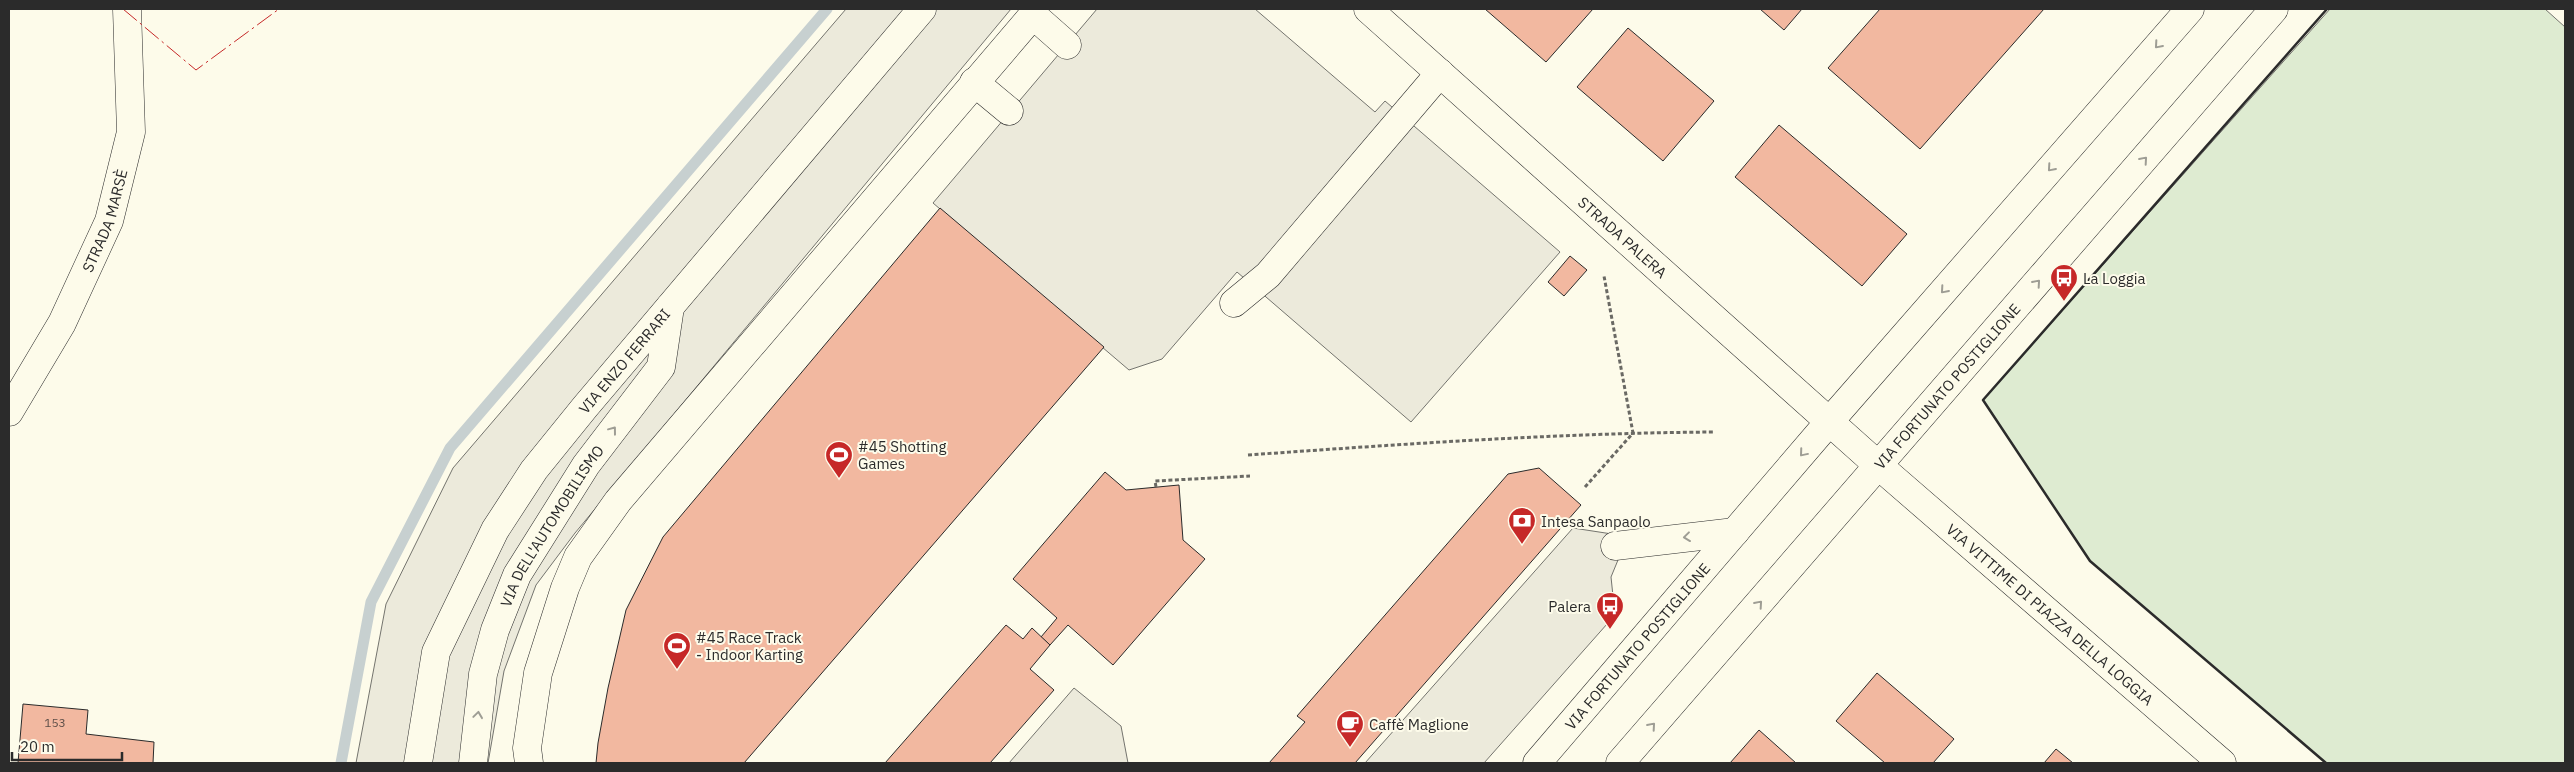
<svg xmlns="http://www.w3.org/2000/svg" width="2574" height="772" font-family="'IBM Plex Sans',sans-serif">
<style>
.green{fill:#deebd1;stroke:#74746e}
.parking{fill:#eceadb;stroke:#74746e}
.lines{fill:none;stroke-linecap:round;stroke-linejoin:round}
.stream{stroke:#c7d0d0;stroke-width:11}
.building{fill:#f2b8a0;stroke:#2b2b2b}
.minor-casing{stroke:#2b2b2b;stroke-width:29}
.path{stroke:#6a6964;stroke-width:3;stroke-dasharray:4 2.5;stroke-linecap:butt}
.minor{stroke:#fdfbea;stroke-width:28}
.wall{stroke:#2b2b2b;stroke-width:2.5}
.power{stroke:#c62828;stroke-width:1;stroke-dasharray:18 4 2.5 4;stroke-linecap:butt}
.oneway{stroke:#9e9d94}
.labels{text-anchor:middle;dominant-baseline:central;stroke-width:4;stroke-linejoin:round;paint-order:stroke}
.number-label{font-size:12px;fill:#5d4e48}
.street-label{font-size:15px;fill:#2b2b2b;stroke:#fdfbea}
.poi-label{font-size:15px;fill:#2b2b2b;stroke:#fdfbea;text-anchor:start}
</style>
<rect width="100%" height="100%" fill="#fdfbea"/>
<polygon class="green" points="2330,9 2545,9 2565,27 2565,763 2326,763 2090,561 1983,400"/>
<g class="parking">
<polygon points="846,9 1011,9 575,533 536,585 504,671 488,763 356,763 386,604 453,468"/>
<polygon points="1097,9 1255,9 1375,112 1385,101 1560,252 1411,422 1237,272 1162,359 1129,370 933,203"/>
<polygon points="1573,528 1612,534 1618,560 1611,577 1615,615 1484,763 1365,763"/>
<polygon points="1074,688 1121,726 1128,763 1009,763"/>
</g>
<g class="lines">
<polyline class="stream" points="341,763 371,602 450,448 827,9"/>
</g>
<g class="building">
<polygon points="1485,9 1593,9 1546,62"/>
<polygon points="1760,9 1802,9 1784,30"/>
<polygon points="1880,9 2044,9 1920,149 1828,68"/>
<polygon points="1628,28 1714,101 1663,161 1577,87"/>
<polygon points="1779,125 1907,234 1862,286 1735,177"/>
<polygon points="940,208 1104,347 744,763 596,763 598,743 608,688 626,610 663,537"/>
<polygon points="1570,256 1587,270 1564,296 1548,282"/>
<polygon points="1539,468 1581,505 1355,763 1269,763 1305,722 1297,716 1508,474"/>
<polygon points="1105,472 1126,490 1179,485 1183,540 1205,559 1113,665 1068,625 1050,645 1041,637 1057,618 1013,579"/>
<polygon points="1006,625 1023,639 1032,628 1050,645 1030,669 1054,690 990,763 885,763"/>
<polygon points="1877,673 1954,739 1933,763 1885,763 1836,721"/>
<polygon points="23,704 88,710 86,734 154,742 153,763 18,763"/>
<polygon points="1759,730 1796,763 1730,763"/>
<polygon points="2056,749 2073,763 2044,763"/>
</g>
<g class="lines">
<defs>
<g id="minor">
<path id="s1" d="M1368 9 1879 466 2222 763"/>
<polyline points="974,82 1009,111"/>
<polyline points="1234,303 1268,275 1440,73"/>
<path id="s2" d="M9 412 62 323 109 221 131 132 127 9"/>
<polyline points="1615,546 1735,532"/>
<path id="s3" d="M418 763 436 652 495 530 534 470 585 407 922 9"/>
<path id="s4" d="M473 763 483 674 495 630 517 575 586 465 661 367 670 307"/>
<polyline points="529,763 527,748 538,673 565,588 578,557 618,501 1033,15 1067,45"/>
<path id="s5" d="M1537 763 1829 422 2190 9"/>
<path id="s6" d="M1620 763 2274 9"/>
</g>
</defs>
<use href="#minor" class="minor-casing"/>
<g class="path">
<path d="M1248 455C1404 444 1559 433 1715 432"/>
<polyline points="1156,487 1155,481 1250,476"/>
<polyline points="1585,487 1633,433 1604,276"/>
</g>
<use href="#minor" class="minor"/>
<polyline class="wall" points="2326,763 2090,561 1983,400 2327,9"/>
<polyline class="power" points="123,9 196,70 279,9"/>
</g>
<defs><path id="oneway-chevron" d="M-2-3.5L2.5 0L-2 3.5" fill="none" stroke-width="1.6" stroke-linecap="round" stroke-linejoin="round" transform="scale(1.25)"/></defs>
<g class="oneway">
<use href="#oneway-chevron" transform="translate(2158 45) rotate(131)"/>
<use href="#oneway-chevron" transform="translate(2144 160) rotate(-49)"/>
<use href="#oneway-chevron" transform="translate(2051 168) rotate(131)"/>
<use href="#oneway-chevron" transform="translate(2037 283) rotate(-49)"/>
<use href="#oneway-chevron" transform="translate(1944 290) rotate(131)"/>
<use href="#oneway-chevron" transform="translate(613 430) rotate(-53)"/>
<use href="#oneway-chevron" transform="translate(1803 453) rotate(130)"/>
<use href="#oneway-chevron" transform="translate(1687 537) rotate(173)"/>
<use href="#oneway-chevron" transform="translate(1759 604) rotate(-49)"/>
<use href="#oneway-chevron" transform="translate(478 715) rotate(-82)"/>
<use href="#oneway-chevron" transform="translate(1652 726) rotate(-49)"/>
</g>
<defs>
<symbol id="bus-pin" viewBox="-11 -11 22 30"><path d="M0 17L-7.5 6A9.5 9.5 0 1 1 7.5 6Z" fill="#c62828" stroke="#fdfbea"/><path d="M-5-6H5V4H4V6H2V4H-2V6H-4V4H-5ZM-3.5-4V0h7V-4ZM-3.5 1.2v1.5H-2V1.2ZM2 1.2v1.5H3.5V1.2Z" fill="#fff"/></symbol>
<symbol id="stadium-pin" viewBox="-11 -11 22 30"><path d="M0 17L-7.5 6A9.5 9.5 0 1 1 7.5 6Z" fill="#c62828" stroke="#fdfbea"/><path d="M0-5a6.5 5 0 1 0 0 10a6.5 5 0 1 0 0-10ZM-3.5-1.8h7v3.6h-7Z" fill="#fff"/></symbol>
<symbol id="bank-pin" viewBox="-11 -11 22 30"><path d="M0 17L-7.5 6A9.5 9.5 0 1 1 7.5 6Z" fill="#c62828" stroke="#fdfbea"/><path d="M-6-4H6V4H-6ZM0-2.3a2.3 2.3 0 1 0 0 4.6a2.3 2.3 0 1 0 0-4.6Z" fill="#fff"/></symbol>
<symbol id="cafe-pin" viewBox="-11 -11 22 30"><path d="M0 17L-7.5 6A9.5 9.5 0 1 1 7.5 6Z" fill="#c62828" stroke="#fdfbea"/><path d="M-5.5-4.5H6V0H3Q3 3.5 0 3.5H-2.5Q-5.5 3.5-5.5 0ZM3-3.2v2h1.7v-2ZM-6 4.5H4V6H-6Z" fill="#fff"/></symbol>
</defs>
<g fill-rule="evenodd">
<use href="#bus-pin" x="2048" y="262" width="32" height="43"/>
<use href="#stadium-pin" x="823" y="439" width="32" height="43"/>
<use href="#bank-pin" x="1506" y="505" width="32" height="43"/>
<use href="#bus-pin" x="1594" y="590" width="32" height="43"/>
<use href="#stadium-pin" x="661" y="630" width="32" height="43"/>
<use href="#cafe-pin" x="1334" y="708" width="32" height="43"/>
</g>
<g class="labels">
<g class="number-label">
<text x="55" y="722">153</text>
</g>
<g class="street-label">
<text stroke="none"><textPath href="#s2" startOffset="215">STRADA MARSÈ</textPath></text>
<text stroke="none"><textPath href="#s1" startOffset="342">STRADA PALERA</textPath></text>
<text stroke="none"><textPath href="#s3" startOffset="461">VIA ENZO FERRARI</textPath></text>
<text stroke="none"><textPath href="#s6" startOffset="499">VIA FORTUNATO POSTIGLIONE</textPath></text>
<text stroke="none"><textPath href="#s4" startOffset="254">VIA DELL'AUTOMOBILISMO</textPath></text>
<text stroke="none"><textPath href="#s1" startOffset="912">VIA VITTIME DI PIAZZA DELLA LOGGIA</textPath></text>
<text stroke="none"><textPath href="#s5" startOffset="154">VIA FORTUNATO POSTIGLIONE</textPath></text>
</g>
<g class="poi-label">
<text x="2083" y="278">La Loggia</text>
<text x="858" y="446">#45 Shotting<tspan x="858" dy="17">Games</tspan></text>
<text x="1541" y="521">Intesa Sanpaolo</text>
<text x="1591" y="606" text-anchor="end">Palera</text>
<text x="696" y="637">#45 Race Track<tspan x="696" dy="17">- Indoor Karting</tspan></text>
<text x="1369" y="724">Caffè Maglione</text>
</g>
</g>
<rect width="2574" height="772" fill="none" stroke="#2b2b2b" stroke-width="20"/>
<path d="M12 752v8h110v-8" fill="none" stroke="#2b2b2b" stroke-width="2.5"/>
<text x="20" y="752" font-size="15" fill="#2b2b2b" stroke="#fdfbea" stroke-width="4" paint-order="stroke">20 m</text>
</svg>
